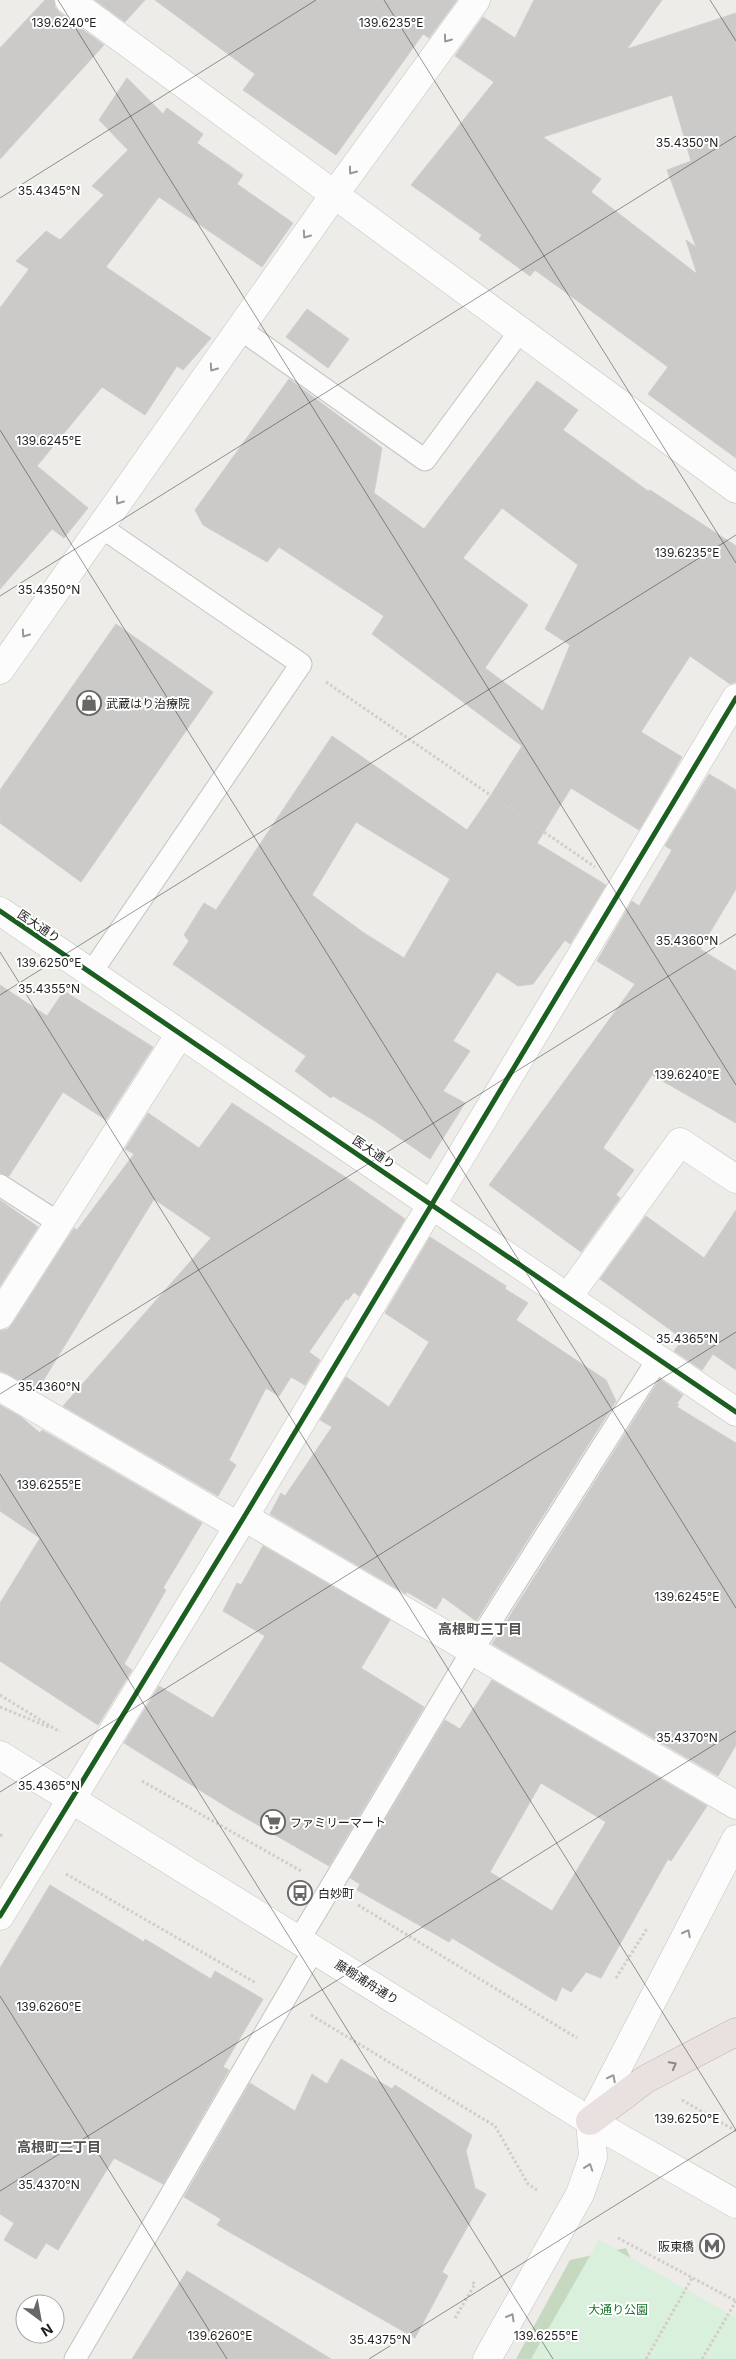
<svg xmlns="http://www.w3.org/2000/svg" width="736" height="2359" font-family="Inter,'Noto Sans JP',sans-serif">
<style>
.forest{fill:#c6d9c0}
.park{fill:#d9f0dc}
.building{fill:#cbcac8;stroke:#d0ceca;fill-rule:evenodd}
.lines{fill:none;stroke-linecap:round;stroke-linejoin:round}
.service-casing{stroke:#c3c2c0;stroke-width:23}
.minor-casing{stroke:#c3c2c0;stroke-width:29}
.tertiary-casing{stroke:#c3c2c0;stroke-width:29}
.motorway-casing{stroke:#bfa3a7;stroke-width:29}
.path{stroke:#d5cbc8;stroke-width:3;stroke-dasharray:2.5 2.5;stroke-linecap:butt}
.service{stroke:#fcfcfc;stroke-width:21}
.minor{stroke:#fcfcfc;stroke-width:28}
.tertiary{stroke:#fcfcfc;stroke-width:28}
.motorway{stroke:#e9e0e0;stroke-width:28}
.cycleway-casing{stroke:#fff;stroke-width:8}
.cycleway{stroke:#1b5e20;stroke-width:5}
.oneway{stroke:#999}
.oneway2{stroke:#8e8989}
.ticks{fill:none;stroke:#1f1f1f;stroke-width:1;stroke-opacity:0.45}
.labels{text-anchor:middle;dominant-baseline:central;stroke-width:4;stroke-linejoin:round;paint-order:stroke}
.poi-label{font-size:12px;fill:#1f1f1f;stroke:#fff;text-anchor:start}
.street-label{font-size:12px;fill:#1f1f1f;stroke:#fff}
.park-label{font-size:12px;fill:#18722c;stroke:#fff}
.neighbourhood-label{font-size:14px;font-weight:bold;fill:#525252;stroke:#fff}
.ticks-label{font-size:12px;text-anchor:middle;fill:#1f1f1f;stroke:#fff;stroke-width:4;stroke-linejoin:round;paint-order:stroke}
</style>
<rect width="100%" height="100%" fill="#edece8"/>
<polygon class="forest" points="626,2248 651,2305 620,2359 516,2359 570,2260"/>
<polygon class="park" points="599,2240 736,2318 736,2359 531,2359"/>
<g class="building">
<polygon points="45,0 54,0 55,7 60,13 104,45 0,159 0,48"/>
<polygon points="95,0 145,0 125,22"/>
<polygon points="155,0 457,0 429,38 423,34 336,155 243,90 255,74"/>
<path d="M534 0H662L627 49 736 13V458L648 394 668 367 535 270 530 276 479 239 482 235 411 185 494 82 455 56 483 17 515 38ZM672 95 691 161 667 170 696 247 686 240 697 274 591 192 601 179 543 137Z"/>
<polygon points="127,78 163,114 167,108 203,134 197,143 243,175 237,184 293,223 262,267 159,197 106,267 211,338 183,370 177,366 145,415 102,387 37,466 88,508 64,538 52,529 0,589 0,308 29,269 16,261 46,231 60,240 104,195 92,186 128,150 99,120"/>
<polygon points="307,309 349,339 328,368 286,337"/>
<path d="M289 379 382 448 374 493 424 529 537 381 578 410 563 430 648 491 650 490 736 546V682L730 684 690 656 641 732 682 757 639 830 571 788 537 843 606 885 570 944 565 940 533 984 518 986 497 972 453 1041 470 1051 443 1091 465 1103 430 1159 375 1121 333 1096 331 1098 295 1071 306 1056 173 964 189 941 184 935 204 903 216 910 332 736 467 830 491 795 522 746 372 634 384 616 279 547 267 562 203 525 195 510ZM502 508 578 565 545 629 570 645 543 711 485 668 528 605 463 558ZM356 822 450 879 404 958 364 933 312 895Z"/>
<polygon points="116,624 213,692 81,882 0,823 0,790"/>
<polygon points="709,774 736,790 736,889 700,949 736,971 736,1123 652,1075 603,1148 634,1170 616,1195 620,1198 581,1252 489,1185 635,984 597,961 632,901 639,906 672,850 665,846"/>
<polygon points="0,985 47,1016 64,991 153,1047 106,1120 63,1092 9,1176 0,1173"/>
<polygon points="232,1103 345,1177 405,1219 359,1296 354,1292 348,1300 346,1299 309,1352 320,1360 305,1385 291,1377 279,1396 266,1388 229,1460 236,1465 218,1496 63,1406 211,1238 154,1199 37,1391 8,1374 0,1371 0,1331 8,1329 13,1323 74,1228 77,1230 134,1154 125,1149 148,1113 199,1148"/>
<polygon points="0,1200 38,1227 0,1286"/>
<polygon points="736,1210 736,1370 713,1354 702,1370 674,1351 683,1339 600,1279 646,1216 704,1258"/>
<polygon points="430,1237 506,1286 505,1289 528,1303 516,1320 606,1380 616,1401 476,1621 443,1597 436,1609 407,1592 406,1594 270,1514 281,1493 285,1496 332,1427 320,1420 346,1377 389,1407 429,1342 385,1313"/>
<polygon points="660,1379 683,1395 677,1403 679,1405 677,1407 736,1443 736,1745 718,1776 492,1644"/>
<polygon points="0,1405 21,1417 40,1433 42,1430 202,1523 163,1588 166,1590 124,1664 132,1670 98,1725 0,1661 0,1603 40,1538 0,1511"/>
<polygon points="263,1546 390,1620 361,1668 424,1707 329,1866 230,1809 124,1743 159,1686 213,1718 265,1636 223,1611 237,1583 241,1585"/>
<path d="M492 1680 707 1806 671 1861 668 1859 601 1978 586 1972 571 1992 562 1987 556 2001 452 1938 449 1942 357 1890 360 1884 350 1878 445 1720 460 1729ZM541 1783 606 1822 552 1911 490 1872Z"/>
<polygon points="50,1885 144,1942 145,1939 211,1979 215,1971 263,1999 223,2067 229,2070 163,2184 114,2158 58,2250 46,2243 36,2259 4,2240 14,2223 0,2214 0,1968"/>
<polygon points="341,2059 392,2089 395,2085 472,2135 466,2151 475,2188 486,2194 442,2272 448,2276 415,2338 217,2225 221,2219 184,2197 250,2083 295,2111 312,2074 327,2084"/>
<polygon points="187,2271 331,2359 132,2359"/>
</g>
<g class="lines">
<defs>
<g id="service">
<polyline points="240,329 425,460 520,331"/>
<polyline points="91,973 301,664 101,527"/>
<polyline points="0,1185 59,1223"/>
<polyline points="299,1940 472,1651 658,1359"/>
<polyline points="75,2359 314,1949"/>
</g>
<g id="minor">
<polyline points="69,0 736,489"/>
<polyline points="0,670 334,195 476,0"/>
<polyline points="0,911 736,1412"/>
<polyline points="568,1297 680,1142 736,1179"/>
<polyline points="0,1315 180,1034"/>
<polyline points="0,1387 238,1526"/>
<polyline points="244,1517 736,1805"/>
<polyline points="0,1916 244,1517 736,698"/>
<polyline points="487,2359 580,2194 593,2157 590,2121"/>
</g>
<g id="tertiary">
<polyline points="0,1755 590,2121 736,2204"/>
<polyline points="590,2121 736,1839"/>
</g>
<polyline id="motorway" points="590,2121 646,2079 736,2032"/>
</defs>
<use href="#service" class="service-casing"/>
<use href="#minor" class="minor-casing"/>
<use href="#tertiary" class="tertiary-casing"/>
<use href="#motorway" class="motorway-casing"/>
<g class="path">
<polyline points="326,682 595,867"/>
<polyline points="0,1695 60,1732"/>
<polyline points="0,1707 51,1728"/>
<polyline points="142,1781 303,1872"/>
<polyline points="0,1835 3,1836"/>
<polyline points="66,1874 256,1983"/>
<polyline points="358,1905 577,2038"/>
<polyline points="616,1978 648,1927"/>
<polyline points="311,2015 495,2126 528,2184 537,2190"/>
<polyline points="682,2100 736,2131"/>
<polyline points="618,2238 736,2301"/>
<polyline points="455,2318 475,2284 472,2282"/>
<polyline points="646,2359 692,2278"/>
<polyline points="702,2359 736,2301"/>
</g>
<use href="#service" class="service"/>
<use href="#minor" class="minor"/>
<use href="#tertiary" class="tertiary"/>
<use href="#motorway" class="motorway"/>
<defs>
<g id="cycleway">
<polyline points="0,911 736,1412"/>
<polyline points="0,1916 244,1517 736,698"/>
</g>
</defs>
<use href="#cycleway" class="cycleway-casing"/>
<use href="#cycleway" class="cycleway"/>
</g>
<defs><path id="oneway-chevron" d="M-2-3.5L2.5 0L-2 3.5" fill="none" stroke-width="1.6" stroke-linecap="round" stroke-linejoin="round" transform="scale(1.25)"/></defs>
<g class="oneway">
<use href="#oneway-chevron" transform="translate(447 39) rotate(126)"/>
<use href="#oneway-chevron" transform="translate(352 171) rotate(126)"/>
<use href="#oneway-chevron" transform="translate(306 235) rotate(125)"/>
<use href="#oneway-chevron" transform="translate(213 368) rotate(125)"/>
<use href="#oneway-chevron" transform="translate(119 501) rotate(125)"/>
<use href="#oneway-chevron" transform="translate(25 634) rotate(125)"/>
<use href="#oneway-chevron" transform="translate(687 1933) rotate(-63)"/>
<use href="#oneway-chevron" transform="translate(612 2078) rotate(-63)"/>
<use href="#oneway-chevron" transform="translate(589 2167) rotate(-71)"/>
<use href="#oneway-chevron" transform="translate(511 2317) rotate(-60)"/>
</g>
<use class="oneway2" href="#oneway-chevron" transform="translate(673 2065) rotate(-28)"/>
<path class="ticks" d="M58 0 736 1085M384 0 736 563M710 0 736 41M0 198 316 0M0 430 736 1608M0 596 736 136M0 952 736 2130M0 995 736 535M0 1394 736 934M0 1474 553 2359M0 1792 736 1332M0 1996 227 2359M0 2191 736 1731M369 2359 736 2130"/>
<defs>
<symbol id="shop-ring" viewBox="-11 -11 22 22"><circle r="9.5" fill="#fff" stroke="#676765" stroke-width="1.5"/><path d="M-5-2.5h2.3a2.7 3.5 0 0 1 5.4 0H5L5.5 6h-11ZM-1.5-2.5h3a1.5 2.3 0 0 0-3 0Z" fill="#676765"/></symbol>
<symbol id="supermarket-ring" viewBox="-11 -11 22 22"><circle r="9.5" fill="#fff" stroke="#676765" stroke-width="1.5"/><path d="M-6-5.5h2.5l.6 2H6L4.5 2H-2.5L-4.4-4H-6ZM-1.5 3.2a1.3 1.3 0 1 0 .1 0ZM3 3.2a1.3 1.3 0 1 0 .1 0Z" fill="#676765"/></symbol>
<symbol id="bus-ring" viewBox="-11 -11 22 22"><circle r="9.5" fill="#fff" stroke="#676765" stroke-width="1.5"/><path d="M-5-6H5V4H4V6H2V4H-2V6H-4V4H-5ZM-3.5-4V0h7V-4ZM-3.5 1.2v1.5H-2V1.2ZM2 1.2v1.5H3.5V1.2Z" fill="#676765"/></symbol>
<symbol id="metro-ring" viewBox="-11 -11 22 22"><circle r="9.5" fill="#fff" stroke="#676765" stroke-width="1.5"/><path d="M-5.5 5V-5H-3L0 0L3-5H5.5V5H3V-.5L0 4L-3-.5V5Z" fill="#676765"/></symbol>
</defs>
<g fill-rule="evenodd">
<use href="#shop-ring" x="75" y="689" width="28" height="28"/>
<use href="#supermarket-ring" x="259" y="1808" width="28" height="28"/>
<use href="#bus-ring" x="286" y="1879" width="28" height="28"/>
<use href="#metro-ring" x="698" y="2232" width="28" height="28"/>
</g>
<g class="labels">
<g class="poi-label">
<text x="106" y="703">武蔵はり治療院</text>
<text x="290" y="1822">ファミリーマート</text>
<text x="318" y="1893">白妙町</text>
<text x="694" y="2246" text-anchor="end">阪東橋</text>
</g>
<g class="street-label">
<text transform="translate(39 926) rotate(34)">医大通り</text>
<text transform="translate(374 1152) rotate(34)">医大通り</text>
<text transform="translate(367 1982) rotate(32)">藤棚浦舟通り</text>
</g>
<g class="park-label">
<text x="618" y="2309">大通り公園</text>
</g>
<g class="neighbourhood-label">
<text x="480" y="1628">高根町三丁目</text>
<text x="59" y="2146">高根町二丁目</text>
</g>
</g>
<g class="ticks-label">
<text x="64" y="27">139.6240°E</text>
<text x="391" y="27">139.6235°E</text>
<text x="687" y="147">35.4350°N</text>
<text x="49" y="195">35.4345°N</text>
<text x="49" y="445">139.6245°E</text>
<text x="687" y="557">139.6235°E</text>
<text x="49" y="594">35.4350°N</text>
<text x="687" y="945">35.4360°N</text>
<text x="49" y="967">139.6250°E</text>
<text x="49" y="993">35.4355°N</text>
<text x="687" y="1079">139.6240°E</text>
<text x="687" y="1343">35.4365°N</text>
<text x="49" y="1391">35.4360°N</text>
<text x="49" y="1489">139.6255°E</text>
<text x="687" y="1601">139.6245°E</text>
<text x="687" y="1742">35.4370°N</text>
<text x="49" y="1790">35.4365°N</text>
<text x="49" y="2011">139.6260°E</text>
<text x="687" y="2123">139.6250°E</text>
<text x="49" y="2189">35.4370°N</text>
<text x="220" y="2340">139.6260°E</text>
<text x="546" y="2340">139.6255°E</text>
<text x="380" y="2344">35.4375°N</text>
</g>
<g transform="translate(40 2319) rotate(148)"><circle r="24" fill="#ffffff" stroke="#a5a5a5"/>
<path d="M0-4L9 19L0 12L-9 19Z" fill="#676765"/>
<text y="-8" font-size="14" font-weight="bold" text-anchor="middle" fill="#1f1f1f">N</text>
</g>
</svg>
